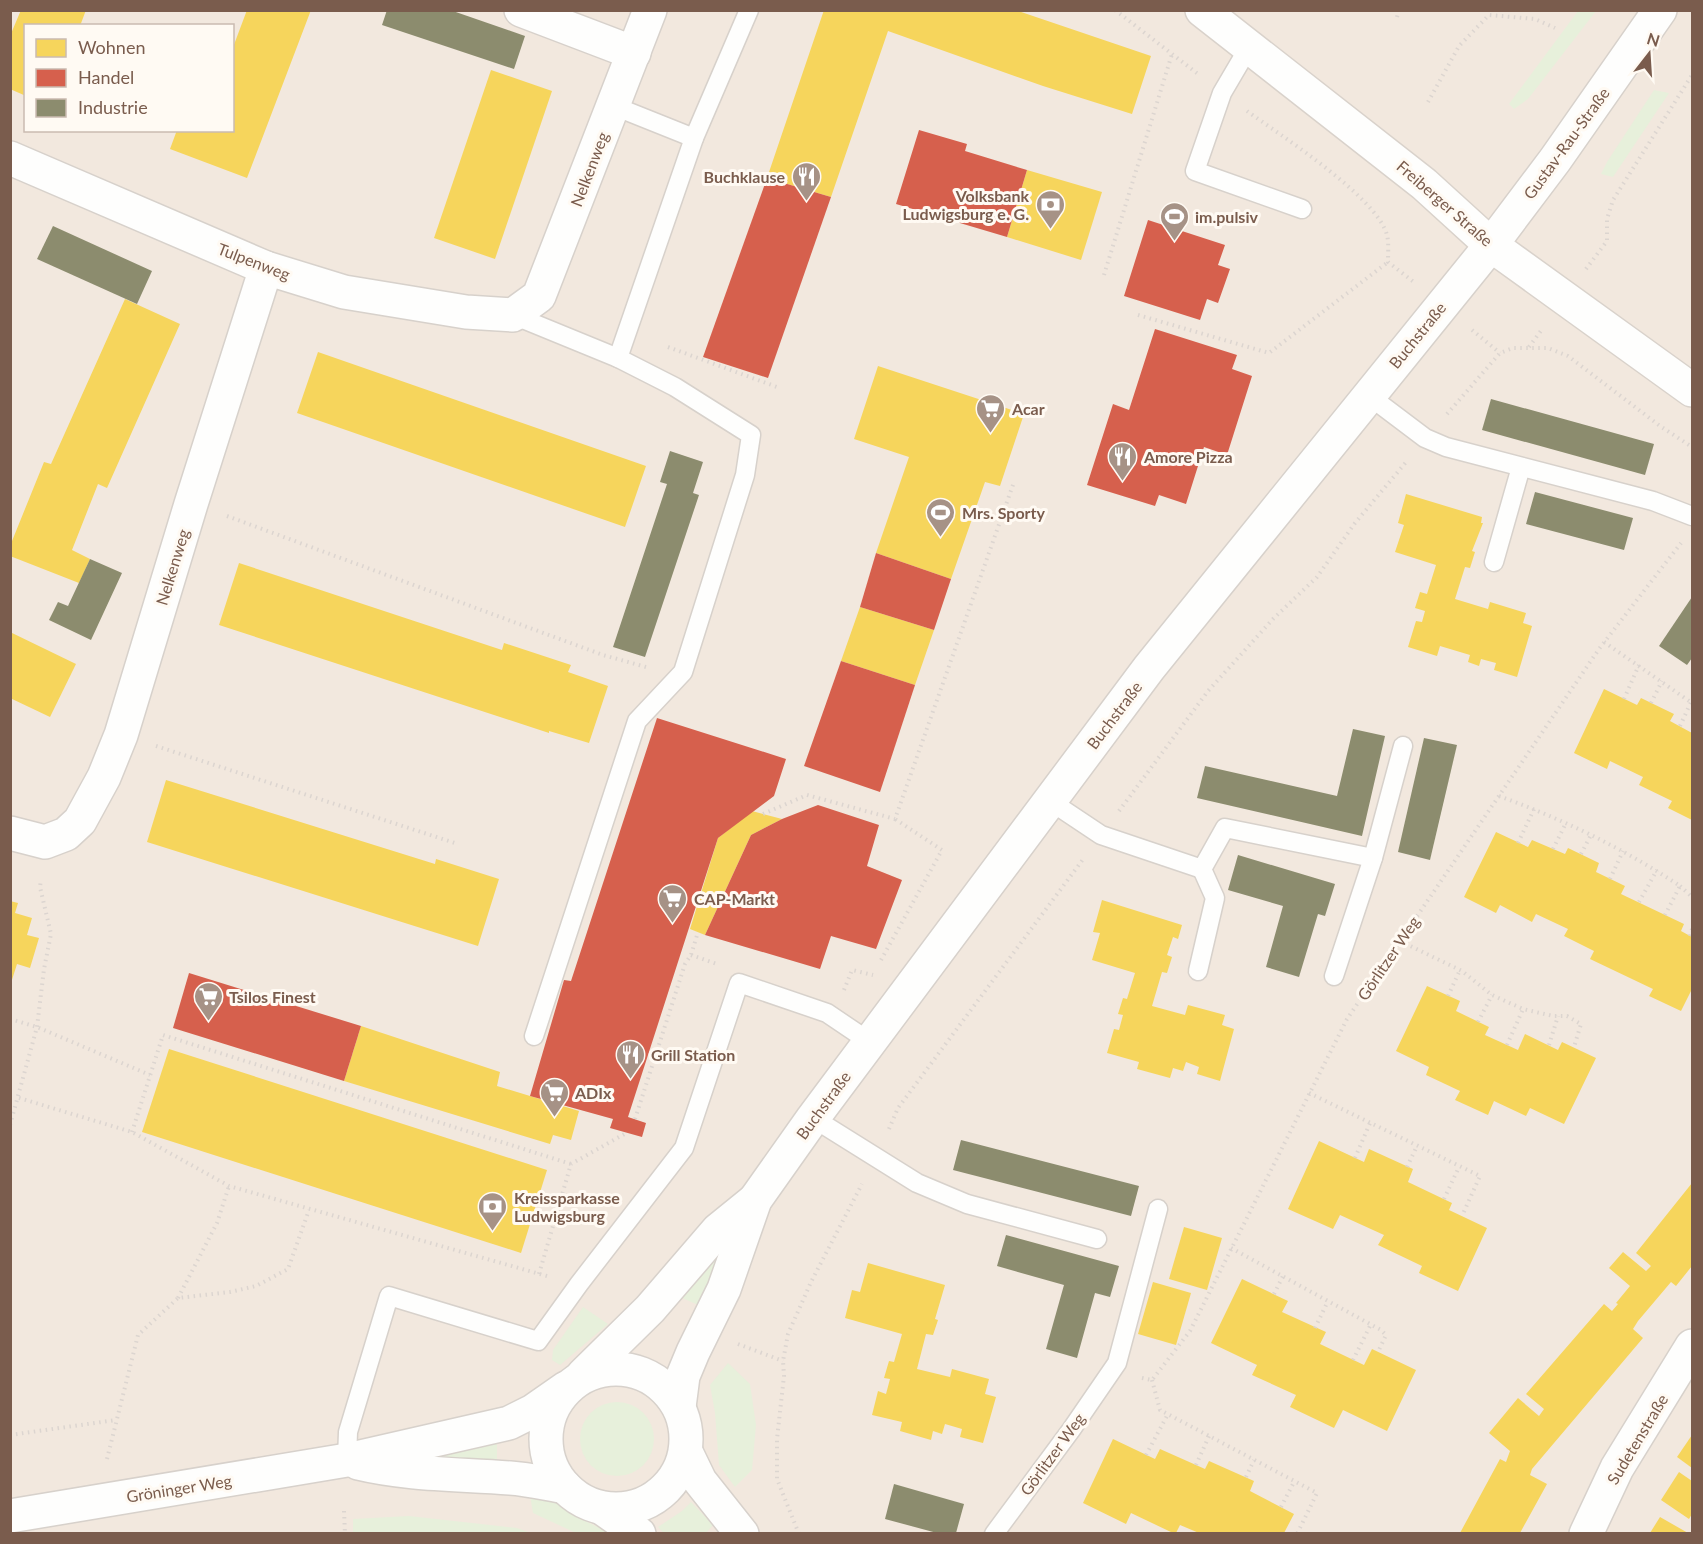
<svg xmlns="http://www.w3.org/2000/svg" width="1703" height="1544" font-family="Lato,sans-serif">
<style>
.residential{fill:#f2e8de;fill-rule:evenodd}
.green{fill:#e7f0db}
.homes{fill:#f6d55c}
.shops{fill:#d6604d}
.industry{fill:#8c8c6e}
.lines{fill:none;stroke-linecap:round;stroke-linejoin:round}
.service-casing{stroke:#d7d1cb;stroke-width:21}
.minor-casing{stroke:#d7d1cb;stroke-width:36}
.secondary-casing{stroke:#d9d2cb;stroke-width:36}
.path{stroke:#dcd5d0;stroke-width:4;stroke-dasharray:1.5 4.5;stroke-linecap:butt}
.service{stroke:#fefefd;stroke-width:18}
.minor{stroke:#fefefd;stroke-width:33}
.secondary{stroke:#fefefd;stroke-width:33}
.labels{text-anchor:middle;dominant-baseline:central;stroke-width:6;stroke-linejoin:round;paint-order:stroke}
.street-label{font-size:16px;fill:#7a5c4d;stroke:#fffaf3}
.poi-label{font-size:16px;font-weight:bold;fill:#7a5c4d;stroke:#fffaf3;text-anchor:start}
</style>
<rect width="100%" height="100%" fill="#f9f5f0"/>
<path class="residential" d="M11 11H1692V1533H11ZM26 26H232V130H26Z"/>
<g class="green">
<polygon points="1578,11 1596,11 1528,99 1514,109 1509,104"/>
<polygon points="1654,90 1669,93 1613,177 1601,174 1607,162"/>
<polygon points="716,1241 731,1248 703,1307 675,1295"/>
<polygon points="583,1307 608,1324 560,1365 552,1360 553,1350"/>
<polygon points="728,1363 750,1384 756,1425 752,1470 735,1487 719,1465 715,1413 710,1385"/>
<circle cx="617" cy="1439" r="37"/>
<polygon points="497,1441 497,1467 422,1456"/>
<polygon points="529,1490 545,1495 577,1517 610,1533 576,1533 533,1513"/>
<polygon points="691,1502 713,1525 706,1533 664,1533 658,1527 682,1511"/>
<polygon points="409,1516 517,1528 531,1533 353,1533 353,1519"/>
</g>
<g class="homes">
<polygon points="21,10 86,10 80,26 26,26 26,96 10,89 10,36"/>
<polygon points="247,10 311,10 247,178 170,149 177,130 232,130 232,50"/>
<polygon points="824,10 1015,10 1151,56 1132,114 1043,86 888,31 831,197 767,178"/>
<polygon points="491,70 552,91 495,259 434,238"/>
<polygon points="1027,170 1102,192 1081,260 1007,237"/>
<polygon points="125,299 180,324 107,488 98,484 72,550 90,559 79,583 10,556 10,546 44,462 51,464"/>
<polygon points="318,352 646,466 625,527 297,413"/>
<polygon points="878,366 1024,414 1000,486 985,482 951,579 876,553 909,457 854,439"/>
<polygon points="1406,494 1482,517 1481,523 1483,523 1472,551 1475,552 1470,568 1465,567 1455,599 1488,609 1490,602 1526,613 1523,623 1532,626 1517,677 1494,670 1496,663 1481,659 1479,666 1468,662 1470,655 1440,646 1437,656 1408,647 1416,621 1422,622 1425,611 1415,608 1420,592 1427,594 1436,565 1395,552 1404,525 1398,523"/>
<polygon points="239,563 502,650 504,643 571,665 568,672 608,686 589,743 549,731 549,733 219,625"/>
<polygon points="860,607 934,630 915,685 841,661"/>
<polygon points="10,632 76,664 50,717 10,698"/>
<polygon points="1604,689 1637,705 1641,698 1674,714 1670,721 1692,733 1692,820 1668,808 1672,801 1639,785 1643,777 1610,761 1607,769 1574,753"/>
<polygon points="166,780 435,864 436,859 499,879 478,946 147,842"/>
<polygon points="752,811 782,819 751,835 705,935 690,929 718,838"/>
<polygon points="1496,832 1528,847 1532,840 1565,854 1568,848 1599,863 1596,872 1625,886 1621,894 1684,924 1681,931 1692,937 1692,989 1681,1011 1649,996 1653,989 1590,959 1594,951 1564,936 1568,929 1536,914 1532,922 1500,905 1496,913 1464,897"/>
<polygon points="1102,900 1182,925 1178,939 1173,937 1167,955 1172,957 1167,973 1162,972 1152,1006 1185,1015 1188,1005 1225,1015 1222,1025 1234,1029 1220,1081 1197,1074 1199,1067 1186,1062 1183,1071 1173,1068 1170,1078 1137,1069 1139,1062 1107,1053 1114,1029 1119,1030 1123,1015 1118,1014 1123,998 1127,999 1135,973 1092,960 1100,933 1093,932"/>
<polygon points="10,901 18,903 15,913 32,918 27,935 39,938 30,968 17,964 11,983"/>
<polygon points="1427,986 1460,1001 1456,1011 1489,1027 1485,1035 1518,1050 1525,1034 1558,1050 1562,1042 1596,1058 1564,1124 1530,1108 1526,1116 1494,1101 1488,1115 1455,1100 1460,1091 1426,1075 1429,1067 1396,1051"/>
<polygon points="361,1026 500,1072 497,1086 579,1111 571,1140 553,1135 550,1144 344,1081"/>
<polygon points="169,1049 547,1170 521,1253 142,1132"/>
<polygon points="1319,1141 1364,1162 1369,1149 1413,1169 1408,1182 1452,1203 1449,1210 1487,1228 1458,1291 1419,1273 1422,1266 1378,1245 1384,1235 1340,1215 1333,1229 1288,1209"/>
<polygon points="1692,1183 1692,1266 1676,1286 1671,1282 1638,1321 1633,1329 1643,1338 1532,1469 1530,1475 1547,1484 1520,1533 1460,1533 1500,1459 1506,1462 1510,1451 1489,1433 1518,1398 1539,1416 1544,1409 1526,1394 1604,1304 1612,1311 1618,1304 1616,1303 1630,1286 1609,1268 1623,1252 1646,1271 1651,1266 1636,1253"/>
<polygon points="1184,1227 1222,1238 1207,1290 1169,1279"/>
<polygon points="868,1263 945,1285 935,1319 938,1320 933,1335 926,1334 917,1369 950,1377 952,1369 989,1379 985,1394 996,1397 983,1443 960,1437 962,1429 945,1424 942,1434 933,1431 931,1440 900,1431 902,1422 872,1415 878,1391 886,1394 890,1379 884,1378 889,1361 894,1362 902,1334 845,1318 852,1290 860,1292"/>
<polygon points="1242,1279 1288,1301 1282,1312 1326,1332 1320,1344 1364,1365 1372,1349 1416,1370 1387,1431 1343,1410 1334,1428 1290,1407 1296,1395 1252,1375 1257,1365 1211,1343"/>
<polygon points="1153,1282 1191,1293 1176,1345 1138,1334"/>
<polygon points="1692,1435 1692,1468 1677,1457"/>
<polygon points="1113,1439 1155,1459 1160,1449 1205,1469 1209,1461 1254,1481 1250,1491 1294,1514 1284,1533 1199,1533 1180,1525 1176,1533 1173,1533 1131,1513 1126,1524 1083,1503"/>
<polygon points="1679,1472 1692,1481 1692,1514 1689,1519 1661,1500"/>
<polygon points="1660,1517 1688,1533 1650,1533"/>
</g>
<g class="shops">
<polygon points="919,130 967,144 965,151 1027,170 1007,237 896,204"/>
<polygon points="767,178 831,197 768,378 703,357"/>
<polygon points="1148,220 1225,245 1218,265 1230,269 1218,303 1207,299 1200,320 1124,296"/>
<polygon points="1155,329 1237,355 1232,369 1252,376 1227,455 1204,447 1186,504 1159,495 1155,506 1087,485 1113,404 1129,410"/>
<polygon points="876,553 951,579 934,630 860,607"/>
<polygon points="841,661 915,685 880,792 804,766"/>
<polygon points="657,718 786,759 774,796 718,838 628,1117 646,1123 642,1137 610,1128 613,1119 530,1096 564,980 571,981"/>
<polygon points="818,805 879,825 867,866 902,880 876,949 831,936 820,969 705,935 751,835 782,819"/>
<polygon points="189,973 361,1026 344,1081 173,1028"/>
</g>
<g class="industry">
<polygon points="387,10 450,10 525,36 514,69 382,25"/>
<polygon points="53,226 152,271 137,304 37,259"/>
<polygon points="1491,399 1654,444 1645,475 1482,430"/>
<polygon points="670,451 703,462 693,493 699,495 645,657 613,647 667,484 660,482"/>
<polygon points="1535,492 1633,518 1624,550 1526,524"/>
<polygon points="90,559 122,573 91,640 49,620 58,602 68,606"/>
<polygon points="1692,597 1692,658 1687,665 1659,646"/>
<polygon points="1353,729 1385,736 1362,836 1197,798 1205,766 1337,796"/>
<polygon points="1424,738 1457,745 1430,860 1398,852"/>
<polygon points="1238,855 1335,884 1325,916 1318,914 1299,977 1266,967 1283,906 1228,890"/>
<polygon points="961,1140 1139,1186 1131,1216 953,1170"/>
<polygon points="1006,1235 1119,1266 1110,1297 1095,1293 1077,1358 1046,1349 1064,1285 997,1266"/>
<polygon points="894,1484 964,1504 956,1533 937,1533 885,1519"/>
</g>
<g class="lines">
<defs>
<g id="service">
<polyline points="1249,47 1222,93 1195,171 1302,209"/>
<polyline points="614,106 694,138"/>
<polyline points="513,315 618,358 675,387 751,435 745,475 683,672 637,721 534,1036"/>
<polyline points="618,358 694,138 749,10"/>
<polyline points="1368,395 1425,438 1446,447 1653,501 1692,516"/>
<polyline points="1494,562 1521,467"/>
<polyline points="1050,801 1101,835 1202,869 1225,828 1373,858"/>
<polyline points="1198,971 1215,898 1202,869"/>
<polyline points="1334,976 1373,858 1403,746"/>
<polyline points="813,1118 917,1183 967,1204 1097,1239"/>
<polyline points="347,1460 348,1432 389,1296 538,1341 579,1284 684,1148 739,983 827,1013 870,1042"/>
<polyline points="994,1534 1071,1430 1117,1363 1158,1209"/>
</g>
<g id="minor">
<polyline points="521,10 634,53"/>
<polyline points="10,158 266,268 344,292 466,312 513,315 539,296 650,10"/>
<polyline points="10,833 45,842 66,834 80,821 104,777 121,735 191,504 266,268"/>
<circle cx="616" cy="1439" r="70"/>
<polyline points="583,1375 650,1309 718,1230 755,1200"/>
<polyline points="679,1407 683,1376 693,1352 724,1289 755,1200 813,1118 1149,668 1491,245 1555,160 1660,10"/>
<polyline points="686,1452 700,1481 742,1534"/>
<path d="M358 1463C408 1475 458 1474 510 1478 528 1479 547 1484 565 1487"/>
<polyline points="602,1508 639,1534"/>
<polyline points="10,1516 347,1460 509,1423 533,1411 566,1388"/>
<polyline points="1586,1534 1617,1468 1692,1346"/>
</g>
<polyline id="secondary" points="1202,10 1424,184 1491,245 1692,390"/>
</defs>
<use href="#service" class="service-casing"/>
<use href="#minor" class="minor-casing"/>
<use href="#secondary" class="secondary-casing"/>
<g class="path">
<polyline points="1115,10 1198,74"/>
<polyline points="1397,17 1399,10"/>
<polyline points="1428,102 1459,46 1489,15 1535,19 1555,28"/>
<path d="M1247 111C1280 135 1377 197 1387 235 1389 243 1388 254 1388 262L1415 283"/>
<polyline points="1586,269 1607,241 1607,219 1613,200 1692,75"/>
<polyline points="1104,275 1172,54"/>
<polyline points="1138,315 1269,353 1388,262"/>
<polyline points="1472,330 1500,353"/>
<polyline points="668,347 777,387"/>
<polyline points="1529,347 1543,328"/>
<polyline points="1447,414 1500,353 1513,348 1548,348 1568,356 1660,426 1692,447"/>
<polyline points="227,516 603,655 646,667"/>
<polyline points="1604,642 1692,703"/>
<polyline points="1624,699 1639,665"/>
<polyline points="1651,703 1662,681"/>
<polyline points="1680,726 1691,702"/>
<polyline points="156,746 455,843"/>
<path d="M1499 796C1562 819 1623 848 1680 886L1665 915"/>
<polyline points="1119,811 1208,691 1273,619 1317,577 1355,523 1407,461"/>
<polyline points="763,814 807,795 895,819 1014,482"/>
<polyline points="1518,843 1534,809"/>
<polyline points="1553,849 1566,823"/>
<polyline points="1581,854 1591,835"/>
<polyline points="1610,879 1623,851"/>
<polyline points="1680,886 1692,897"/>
<polyline points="1639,902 1657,870"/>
<polyline points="1690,936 1692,929"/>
<polyline points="1400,941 1462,971 1492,995 1523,1009 1553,1016 1567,1016 1581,1024 1574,1047"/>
<polyline points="691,955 717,964"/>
<polyline points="881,960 942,850 895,819"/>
<polyline points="844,990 852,970 873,975"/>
<polyline points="1448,996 1460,970"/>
<polyline points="10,1019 37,1027 150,1075"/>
<polyline points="1478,1022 1492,995"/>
<polyline points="1507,1045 1523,1009"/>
<polyline points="1549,1045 1558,1016"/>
<polyline points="1309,1093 1480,1176 1462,1216"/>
<polyline points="19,1098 132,1132 229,1186 547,1276"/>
<polyline points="635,1119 685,964 691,955 698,932"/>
<polyline points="10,1125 37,1027 44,969 51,934 40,887 41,879"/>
<polyline points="889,1129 898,1108 1084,858"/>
<polyline points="132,1132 163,1035 571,1164"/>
<polyline points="1355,1158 1370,1123"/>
<polyline points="1407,1167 1417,1146"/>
<polyline points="1444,1199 1459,1167"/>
<polyline points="1231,1248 1381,1330 1386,1335 1378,1352"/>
<polyline points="539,1274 571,1164 628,1132"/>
<polyline points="1274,1294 1283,1276"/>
<polyline points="178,1298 217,1223 229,1186"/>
<polyline points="1315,1328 1328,1301"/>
<polyline points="738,1344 783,1361"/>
<polyline points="1353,1360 1371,1324"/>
<polyline points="1142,1378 1152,1380 1190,1331 1347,1019 1599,649 1681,543"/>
<polyline points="1152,1380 1160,1410 1317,1493 1297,1534"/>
<polyline points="10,1435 116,1420"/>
<polyline points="1146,1455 1168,1414"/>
<polyline points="107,1459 138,1335 178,1298 230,1292 256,1286 288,1269 309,1210"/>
<polyline points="1196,1465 1209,1436"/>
<polyline points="1246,1477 1254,1460"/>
<polyline points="1281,1507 1294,1482"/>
<polyline points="344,1511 345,1534"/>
<polyline points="799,1534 777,1479 777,1439 784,1376 783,1361 788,1334 811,1282 862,1184"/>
</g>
<use href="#service" class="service"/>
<use href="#minor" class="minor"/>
<use href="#secondary" class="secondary"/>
</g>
<defs>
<symbol id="restaurant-pin" viewBox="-11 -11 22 30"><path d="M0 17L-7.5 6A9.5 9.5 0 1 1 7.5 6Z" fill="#a69286" stroke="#fffaf3"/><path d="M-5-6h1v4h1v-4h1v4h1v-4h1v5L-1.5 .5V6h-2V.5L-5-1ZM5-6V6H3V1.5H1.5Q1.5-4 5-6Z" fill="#fff"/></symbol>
<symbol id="bank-pin" viewBox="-11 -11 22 30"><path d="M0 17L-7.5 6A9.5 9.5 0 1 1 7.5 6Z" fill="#a69286" stroke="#fffaf3"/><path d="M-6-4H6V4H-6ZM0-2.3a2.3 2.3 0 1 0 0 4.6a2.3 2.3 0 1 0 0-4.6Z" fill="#fff"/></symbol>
<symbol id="stadium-pin" viewBox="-11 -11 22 30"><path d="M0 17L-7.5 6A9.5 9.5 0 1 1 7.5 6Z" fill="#a69286" stroke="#fffaf3"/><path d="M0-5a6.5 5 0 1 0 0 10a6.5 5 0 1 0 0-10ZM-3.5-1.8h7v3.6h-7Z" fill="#fff"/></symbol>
<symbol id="supermarket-pin" viewBox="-11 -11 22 30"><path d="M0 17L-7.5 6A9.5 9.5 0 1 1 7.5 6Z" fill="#a69286" stroke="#fffaf3"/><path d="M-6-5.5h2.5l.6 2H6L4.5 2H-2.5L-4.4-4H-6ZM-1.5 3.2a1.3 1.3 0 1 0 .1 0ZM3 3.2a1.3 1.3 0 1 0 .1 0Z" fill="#fff"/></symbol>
</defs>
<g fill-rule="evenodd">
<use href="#restaurant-pin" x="790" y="160" width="33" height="45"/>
<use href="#bank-pin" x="1034" y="188" width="33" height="45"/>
<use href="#stadium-pin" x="1158" y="200" width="33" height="45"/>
<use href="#supermarket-pin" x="974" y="392" width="33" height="45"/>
<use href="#restaurant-pin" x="1106" y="440" width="33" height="45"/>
<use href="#stadium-pin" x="924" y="496" width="33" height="45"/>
<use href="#supermarket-pin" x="656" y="882" width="33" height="45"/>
<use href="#supermarket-pin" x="192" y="980" width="33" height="45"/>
<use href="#restaurant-pin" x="614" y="1038" width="33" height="45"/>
<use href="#supermarket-pin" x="538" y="1076" width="33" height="45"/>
<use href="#bank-pin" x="476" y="1190" width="33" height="45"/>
</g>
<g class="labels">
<g class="street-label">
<text transform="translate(1566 143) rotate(-54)">Gustav-Rau-Straße</text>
<text transform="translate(589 169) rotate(-69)">Nelkenweg</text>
<text transform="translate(1445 203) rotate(41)">Freiberger Straße</text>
<text transform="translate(254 261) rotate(21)">Tulpenweg</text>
<text transform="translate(1417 335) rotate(-51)">Buchstraße</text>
<text transform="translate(172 567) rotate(-73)">Nelkenweg</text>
<text transform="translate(1114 715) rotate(-53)">Buchstraße</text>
<text transform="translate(1388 958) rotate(-56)">Görlitzer Weg</text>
<text transform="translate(823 1105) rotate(-54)">Buchstraße</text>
<text transform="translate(1637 1439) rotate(-59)">Sudetenstraße</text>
<text transform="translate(1052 1454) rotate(-54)">Görlitzer Weg</text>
<text transform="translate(179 1488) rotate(-9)">Gröninger Weg</text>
</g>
<g class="poi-label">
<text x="785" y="176" text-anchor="end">Buchklause</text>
<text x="1029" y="195" text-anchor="end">Volksbank<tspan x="1029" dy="18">Ludwigsburg e. G.</tspan></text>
<text x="1195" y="216">im.pulsiv</text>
<text x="1012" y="408">Acar</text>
<text x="1144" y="456">Amore Pizza</text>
<text x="962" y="512">Mrs. Sporty</text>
<text x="694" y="898">CAP-Markt</text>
<text x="229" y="996">Tsilos Finest</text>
<text x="651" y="1054">Grill Station</text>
<text x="575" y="1092">ADIx</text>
<text x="514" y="1197">Kreissparkasse<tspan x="514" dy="18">Ludwigsburg</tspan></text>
</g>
</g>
<rect width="1703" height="1544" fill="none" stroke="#7a5c4d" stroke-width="24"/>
<rect x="24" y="24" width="210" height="108" fill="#fffaf3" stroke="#cabbb1" stroke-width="1.5"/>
<rect x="36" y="39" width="30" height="18" fill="#f6d55c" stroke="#cabbb1" stroke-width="1.5"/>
<text x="78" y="54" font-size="18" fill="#7a5c4d">Wohnen</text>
<rect x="36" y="69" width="30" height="18" fill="#d6604d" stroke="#cabbb1" stroke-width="1.5"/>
<text x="78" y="84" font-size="18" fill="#7a5c4d">Handel</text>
<rect x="36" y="99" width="30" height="18" fill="#8c8c6e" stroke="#cabbb1" stroke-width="1.5"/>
<text x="78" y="114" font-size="18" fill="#7a5c4d">Industrie</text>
<g transform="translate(1649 54) rotate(17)" stroke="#fffaf3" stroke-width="4.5" paint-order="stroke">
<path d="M0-4.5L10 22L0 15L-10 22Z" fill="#7a5c4d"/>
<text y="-9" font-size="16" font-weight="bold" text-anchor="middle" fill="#7a5c4d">N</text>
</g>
</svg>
